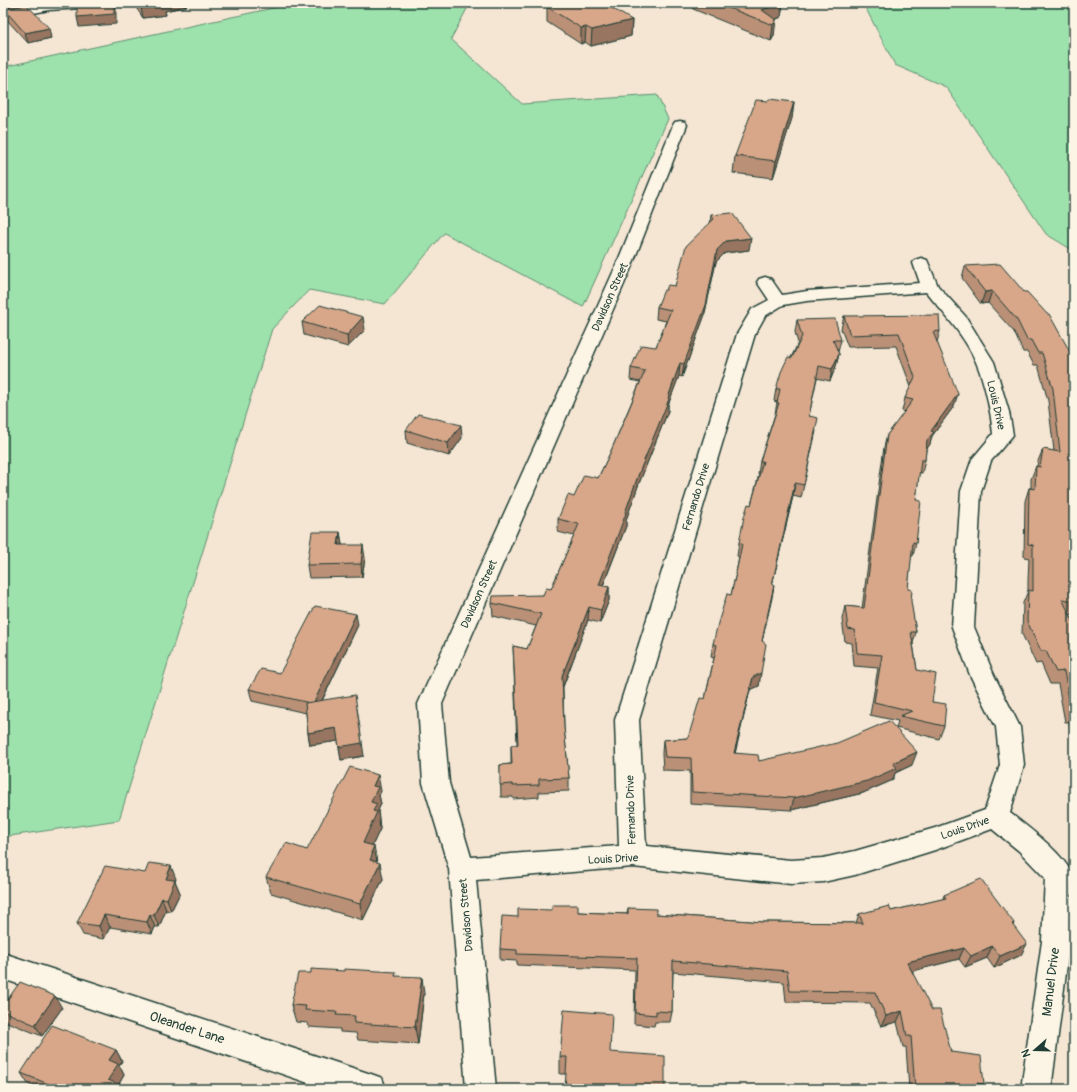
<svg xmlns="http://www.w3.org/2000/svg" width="1077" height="1092" font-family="Pangolin,sans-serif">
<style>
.green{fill:#9de1ac;stroke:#5e8f70}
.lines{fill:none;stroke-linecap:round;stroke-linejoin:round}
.minor-casing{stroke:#1f3d34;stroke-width:3}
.minor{fill:#fcf5e5;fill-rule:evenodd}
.wall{fill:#ba9077;stroke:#1f3d34}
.shaded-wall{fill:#977561;stroke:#1f3d34}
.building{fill:#d8a78a;stroke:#1f3d34}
.labels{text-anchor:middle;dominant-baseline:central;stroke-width:4;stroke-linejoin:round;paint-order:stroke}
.street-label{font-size:11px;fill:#1f3d34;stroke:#fcf5e5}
.near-street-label{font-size:13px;fill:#1f3d34;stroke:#fcf5e5}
</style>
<rect width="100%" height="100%" fill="#f5e5d3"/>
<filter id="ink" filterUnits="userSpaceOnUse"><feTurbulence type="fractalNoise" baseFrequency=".025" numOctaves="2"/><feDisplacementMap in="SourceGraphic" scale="8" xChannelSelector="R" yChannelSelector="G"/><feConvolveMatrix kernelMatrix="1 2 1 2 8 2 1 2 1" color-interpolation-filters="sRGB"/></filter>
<g filter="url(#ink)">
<g class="green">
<polygon points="296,3 470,3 451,39 522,104 657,95 668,119 583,307 444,233 385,304 309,290 272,329 119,820 3,837 3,67"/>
<polygon points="866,3 1074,3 1074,251 1046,234 946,87 895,65 864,5"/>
</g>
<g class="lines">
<defs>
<g id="minor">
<polygon points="46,3 106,3 104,5 100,7 49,10 3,19 3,11"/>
<path d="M680 121 685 122 687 125 631 268 442 704 449 783 471 857 619 846 615 720 737 334 752 309 769 300 757 282 759 279 765 277 771 279 782 295 807 291 920 283 913 263 915 260 921 258 927 260 938 286 966 317 994 362 1009 412 1013 435 991 461 981 491 974 627 994 675 1020 727 1024 765 1010 813C1029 828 1062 852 1072 874L1070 941 1052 1082 1054 1089H1024L1022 1082 1042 941 1045 878 1019 851 992 829 935 850 855 875 823 882 791 884 633 867 476 880 496 1089H466L449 869 423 783 418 704 615 268 673 125 675 122ZM926 292C944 314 965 336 976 362 985 383 991 412 993 434L972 459 961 491 952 627 970 675 996 727 1000 765 985 810 935 828 855 851 823 858 791 860 646 846 639 720 755 334 765 316 783 305 807 301Z"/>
<polygon points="3,953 371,1074 382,1078 386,1089 326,1089 3,979"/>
</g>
</defs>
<use href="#minor" class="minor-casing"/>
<use href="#minor" class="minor"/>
</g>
<g class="wall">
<polygon points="133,3 186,3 187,6 165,11 166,15 143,18"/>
<polygon points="693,3 783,3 781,17 775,20 774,36 771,41 693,9"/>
<polygon points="547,7 632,20 631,36 591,46 585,42 581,44 547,22"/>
<polygon points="4,9 51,38 28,43 7,20"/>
<polygon points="768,101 794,102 792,118 773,178 733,173 735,156"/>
<polygon points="711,215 749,250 725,253 716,262 704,317 682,377 679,376 668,405 668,411 638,486 626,520 626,526 603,586 609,587 609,600 600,623 588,620 563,687 564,727 569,778 569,791 539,792 539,797 513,799 513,797 501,797 500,765 511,764 511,745 517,745 513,646 527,649 536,626 493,616 492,603 543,595 551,589 574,536 558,532 558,519 574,497 598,478 611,451 640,382 630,380 631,368 656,347 666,321 656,319 657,307 666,290 675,286 710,223"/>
<polygon points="965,266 1074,359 1074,615 1070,614 1074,623 1074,776 1072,776 1072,738 1069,722 1065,722 1058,684 1050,684 1041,663 1036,664 1022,634 1023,603 1028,591 1028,581 1029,558 1024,557 1025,501 1029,488 1031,488 1031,479 1036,466 1037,466 1038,461 1043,449 1054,451 1048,401 1038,365 1034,365 1027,352 1023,352 1014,332 988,303 981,304 962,278"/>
<polygon points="844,316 940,331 937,342 954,406 932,436 930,444 926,450 925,460 922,473 919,473 916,500 916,543 913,556 911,556 908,589 916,632 913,643 917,670 944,726 939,739 896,728 898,721 870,715 878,668 854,666 852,643 845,642 842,619 845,606 862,608 884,447 887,435 905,412 902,411 905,398 911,387 896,346 848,347 841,329"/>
<polygon points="797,320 841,340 838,352 839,354 836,366 830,381 817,378 809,416 816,431 801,498 793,496 772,585 774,585 762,641 759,686 750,690 735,753 759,761 912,765 895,773 893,780 863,793 791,810 690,804 690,771 663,770 662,753 663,740 688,738 705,699 714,658 711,657 713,644 731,595 736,573 739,557 737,556 739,543 751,505 759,474 758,474 760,461 775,414 777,402 774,401 776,389 798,343 795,332"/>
<polygon points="302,322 365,330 348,347 304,335"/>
<polygon points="406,430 462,438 449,456 407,443"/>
<polygon points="340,532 342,545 365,558 362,577 309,578 307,565"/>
<polygon points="358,625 322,701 364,756 341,760 338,741 310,745 308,733 306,713 252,701 249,689 280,673"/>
<polygon points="381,791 379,795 381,804 378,810 380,829 372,846 377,862 383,879 363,920 271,893 266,877 307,850"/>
<polygon points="176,879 175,881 180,893 171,911 166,910 159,927 155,927 152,934 110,927 104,939 83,935 77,923"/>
<polygon points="944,895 1014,923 1013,926 1021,955 994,968 987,958 965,967 959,959 911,971 951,1052 984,1084 982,1089 909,1089 906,1047 903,1047 897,1022 881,1026 870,1003 786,1002 784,982 673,972 672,1012 670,1022 655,1022 654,1026 634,1024 635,970 517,965 517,961 500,960 500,949 518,917 578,912 627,914 628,908 656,914 763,922 856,923 859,914 891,911 943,899"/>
<polygon points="311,973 396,976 424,994 418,1044 358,1040 356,1033 340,1032 340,1029 309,1027 308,1023 296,1022 291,1005"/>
<polygon points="3,1006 62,1008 42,1036 7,1022 3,1015"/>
<polygon points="116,1050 122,1061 119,1065 124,1075 119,1084 131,1089 41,1089 28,1084 21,1073"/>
<polygon points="610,1052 566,1074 560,1074 560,1057"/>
</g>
<g class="shaded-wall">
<polygon points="3,3 21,3 22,6 3,9"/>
<polygon points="114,3 116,3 116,24 79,27 77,17"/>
<polygon points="162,3 186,3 187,6 165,11 166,15 143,18 141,8"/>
<polygon points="781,3 783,3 781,17 767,23 762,10"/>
<polygon points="632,20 631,36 591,46 592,30"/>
<polygon points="776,20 774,36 771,41 773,25"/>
<polygon points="586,27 585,42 581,44 581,28"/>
<polygon points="49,28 51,38 28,43 25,33"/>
<polygon points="794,102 792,118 773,178 776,161"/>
<polygon points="751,238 749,250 725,253 716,262 704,317 682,377 684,364 717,250 726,241"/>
<polygon points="992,291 988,303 981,304 985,292"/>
<polygon points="363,317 365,330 348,347 347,335"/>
<polygon points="839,354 836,366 830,381 832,369"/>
<polygon points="680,363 679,376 668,405 668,411 638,486 626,520 626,526 598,598 599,585 639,473 668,398"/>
<polygon points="958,394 954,406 932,436 930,444 924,453 927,440 931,431"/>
<polygon points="461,425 462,438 449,456 448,443"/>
<polygon points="795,483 793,496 769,597 772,585"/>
<polygon points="340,532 342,545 338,545"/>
<polygon points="363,545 365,558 362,577 361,564"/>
<polygon points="774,585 772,598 759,654 762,641"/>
<polygon points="609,587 609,600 600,623 601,610"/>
<polygon points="589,607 588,620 562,689 562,676"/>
<polygon points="356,614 358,625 315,715 313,703"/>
<polygon points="761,673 759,686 750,690 732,766 734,753 753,677"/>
<polygon points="357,708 364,756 341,760 339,747"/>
<polygon points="336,728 339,741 310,745 308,733"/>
<polygon points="917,752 912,765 895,773 893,780 863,793 791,810 794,798 893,763"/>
<polygon points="378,775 381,791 379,795 381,804 378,810 380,829 366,859 363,843 371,802 373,786"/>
<polygon points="374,846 377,862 370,860 371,853"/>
<polygon points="380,863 383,879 363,920 360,904"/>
<polygon points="171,866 176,879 175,881 180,893 171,911 167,899 166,879"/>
<polygon points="162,898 166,910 159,927 154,915"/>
<polygon points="104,915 110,927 104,939 99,926"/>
<polygon points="150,915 155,927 152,934 147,922"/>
<polygon points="1027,944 1021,955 994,968 1000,956"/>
<polygon points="992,946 987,958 965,967 971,956"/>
<polygon points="964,948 959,959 902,974 907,962"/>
<polygon points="422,977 424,994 418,1044 415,1027"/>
<polygon points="55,996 62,1008 42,1036 35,1025"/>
<polygon points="902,1011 897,1022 881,1026 886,1016"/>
<polygon points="116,1050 122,1061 119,1065 124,1075 116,1089 108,1080 109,1060"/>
</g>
<g class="building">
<polygon points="77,3 114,3 114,14 77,17"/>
<polygon points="137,3 163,3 164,5 141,8"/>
<polygon points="565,3 603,3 632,20 592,30 586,27 581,28 547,7"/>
<polygon points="716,3 781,3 762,10 776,20 773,25"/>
<polygon points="27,5 49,28 25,33 4,9"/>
<polygon points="769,99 794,102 776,161 735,156 756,100 768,101"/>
<polygon points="732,213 751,238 726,241 717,250 706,305 684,364 680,363 668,398 669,399 639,473 625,513 626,513 599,585 609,587 601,610 589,607 562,676 564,727 569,778 539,779 539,785 513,786 512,784 500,785 500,765 512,764 511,745 518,745 513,646 527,649 541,614 492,603 493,596 543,595 546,588 551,589 579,524 558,519 568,495 574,497 584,475 598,478 611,451 645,371 631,368 641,345 656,347 671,310 657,307 664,290 666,290 668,285 675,286 686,246 714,219 711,215"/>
<polygon points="1000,264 1024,292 1027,292 1047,314 1049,314 1074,359 1074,601 1062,599 1074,623 1074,709 1071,709 1064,671 1056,672 1046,651 1041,651 1027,621 1028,590 1033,591 1033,545 1028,544 1029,488 1035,489 1036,466 1040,467 1043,449 1060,452 1053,389 1042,353 1038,353 1031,340 1027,340 1017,320 992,291 985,292 965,266"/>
<polygon points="320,305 363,317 347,335 302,322"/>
<polygon points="939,315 940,331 933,332 958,394 931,431 934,432 927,440 925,460 921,460 916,500 921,501 916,543 913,542 908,589 912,590 911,601 916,632 911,632 917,670 936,674 932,702 946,704 944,726 900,716 912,711 874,702 882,655 857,653 855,630 848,629 845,606 864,608 887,435 913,400 905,398 915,377 899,333 850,335 844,316"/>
<polygon points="835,319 841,340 833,340 839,354 832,369 819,366 809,416 818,418 804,485 795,483 772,585 774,585 762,641 766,644 761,673 753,677 734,753 758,755 759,761 837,743 889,721 917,752 893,763 897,768 867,781 794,798 692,792 691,758 665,757 663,740 688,738 700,698 705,699 717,645 713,644 718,623 727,594 731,595 736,573 742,544 739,543 744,517 748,504 751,505 763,461 760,461 779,403 777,403 780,389 776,389 781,372 788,357 792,358 802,336 797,320"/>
<polygon points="418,414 461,425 448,443 406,430"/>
<polygon points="312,532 340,532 338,545 363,545 361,564 307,565"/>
<polygon points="315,606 356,614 314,702 310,703 249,689 261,669 280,673"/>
<polygon points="355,695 362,743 339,747 336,728 308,733 305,703"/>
<polygon points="350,767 378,775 373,786 378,787 371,802 377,804 373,811 377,812 363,843 374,846 371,853 373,853 370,860 380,863 360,904 266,877 286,843 307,850"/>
<polygon points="149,863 171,866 166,879 175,880 167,899 162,898 154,915 150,915 147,922 104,915 99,926 77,923 105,866 145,873"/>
<polygon points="981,879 1014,923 1012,924 1027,944 1000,956 992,946 971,956 964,948 907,962 932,1010 940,1010 951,1052 981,1056 984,1084 977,1083 978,1089 915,1089 911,1036 907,1036 902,1011 886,1016 875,992 790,991 787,971 673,961 672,1012 656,1011 656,1015 635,1013 637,958 517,954 517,950 500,949 502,916 518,917 518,909 552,910 552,905 578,905 578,912 628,914 628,908 656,909 656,914 763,922 863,923 859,914 889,906 891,911 946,898 944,895"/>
<polygon points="311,969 344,971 344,969 396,972 395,976 422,977 415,1027 354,1023 355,1016 336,1015 337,1012 305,1010 306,1006 291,1005 298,973 311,973"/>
<polygon points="20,982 55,996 35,1025 3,1011 3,1006"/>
<polygon points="564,1010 612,1014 610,1052 665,1056 665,1089 565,1089 567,1057 560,1057"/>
<polygon points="52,1025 116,1050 109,1060 118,1064 108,1080 131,1089 61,1089 21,1073"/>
</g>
</g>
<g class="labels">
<g class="street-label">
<text transform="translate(610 297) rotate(-66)">Davidson Street</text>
<text transform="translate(996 405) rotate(77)">Louis Drive</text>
<text transform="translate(696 497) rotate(-73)">Fernando Drive</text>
<text transform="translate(479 594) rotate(-66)">Davidson Street</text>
<text transform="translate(631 810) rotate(-92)">Fernando Drive</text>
<text transform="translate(965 828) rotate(-19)">Louis Drive</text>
<text transform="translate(613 859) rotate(-3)">Louis Drive</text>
<text transform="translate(466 915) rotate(-95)">Davidson Street</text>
</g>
<g class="near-street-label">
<text transform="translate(1051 982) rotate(-83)">Manuel Drive</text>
<text transform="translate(187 1028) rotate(18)">Oleander Lane</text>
</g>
</g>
<rect width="1077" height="1092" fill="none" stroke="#fcf5e5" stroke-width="16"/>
<rect x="8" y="8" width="1061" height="1076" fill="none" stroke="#1f3d34" stroke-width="1.5" filter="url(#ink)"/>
<g transform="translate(1035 1050) rotate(250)" stroke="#fcf5e5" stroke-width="3" paint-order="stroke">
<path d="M0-3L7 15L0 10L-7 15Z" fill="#1f3d34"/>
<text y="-6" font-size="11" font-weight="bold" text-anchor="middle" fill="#1f3d34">N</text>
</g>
</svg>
